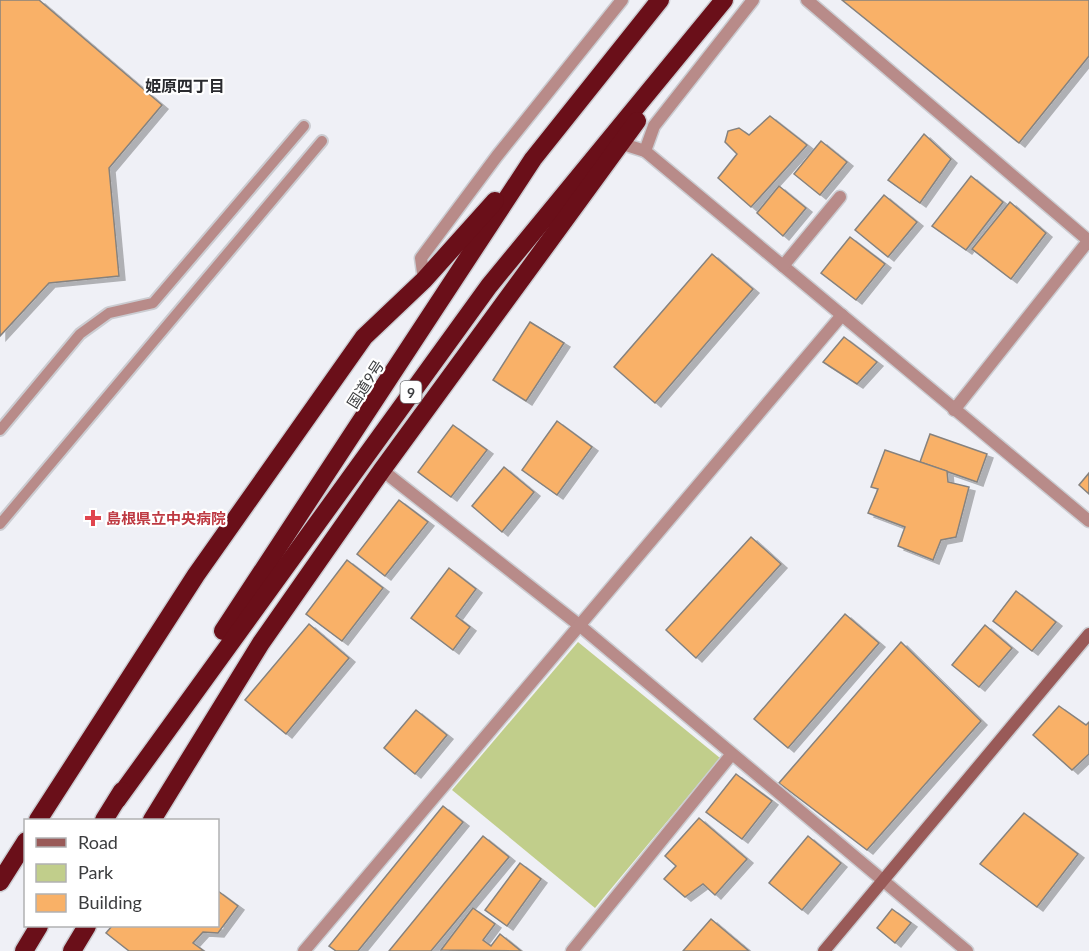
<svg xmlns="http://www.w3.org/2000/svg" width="1089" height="951" font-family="Lato,'Noto Sans JP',sans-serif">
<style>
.green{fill:#c1ce8b}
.building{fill:#f9b167;stroke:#86827e;stroke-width:1.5;filter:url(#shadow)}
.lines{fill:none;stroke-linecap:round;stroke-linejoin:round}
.lane-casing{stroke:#cbccd1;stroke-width:14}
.street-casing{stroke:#cbccd1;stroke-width:15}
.secondary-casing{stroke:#cbccd1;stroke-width:15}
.highway-casing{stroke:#cbccd1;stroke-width:21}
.lane{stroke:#b88b89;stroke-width:10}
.street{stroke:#b88b89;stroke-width:12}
.secondary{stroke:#995a58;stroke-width:12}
.highway{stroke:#6a0f19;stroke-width:18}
.health-dot{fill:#e0444e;stroke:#fff;stroke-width:2}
.labels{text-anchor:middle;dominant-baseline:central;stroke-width:4.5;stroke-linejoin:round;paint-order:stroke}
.shield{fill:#fff;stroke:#767779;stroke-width:1.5}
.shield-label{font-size:14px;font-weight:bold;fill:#3c3d3f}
.street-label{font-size:15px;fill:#3c3d3f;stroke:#fff}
.health-label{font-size:15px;font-weight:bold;fill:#be3a42;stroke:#fff;text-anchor:start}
.neighbourhood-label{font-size:16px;font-weight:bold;fill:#2a2b2f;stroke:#fff}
</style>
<defs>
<filter id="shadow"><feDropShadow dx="6" dy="4" stdDeviation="0" flood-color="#0004"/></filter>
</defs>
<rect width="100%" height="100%" fill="#eff0f6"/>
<polygon class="green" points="578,642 720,758 595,908 452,790"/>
<g class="building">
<polygon points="0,0 39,0 162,105 109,168 119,276 49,283 0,336"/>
<polygon points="842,0 1089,0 1089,56 1019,143"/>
<polygon points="770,116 807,145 751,207 718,178 737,154 725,142 728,131 739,128 749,135"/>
<polygon points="924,134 951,159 920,203 888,180"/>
<polygon points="821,141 847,162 820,195 794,174"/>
<polygon points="971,176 1003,202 966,250 932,226"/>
<polygon points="779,186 806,208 783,236 757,213"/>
<polygon points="884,195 917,222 888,257 855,230"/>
<polygon points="1010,202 1046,233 1011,279 972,249"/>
<polygon points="850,237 885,264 856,300 821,273"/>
<polygon points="712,254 753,289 655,403 614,367"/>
<polygon points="530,322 564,343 526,401 493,380"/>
<polygon points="844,337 877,362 857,384 823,362"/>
<polygon points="557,421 592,447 557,495 522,470"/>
<polygon points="453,425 487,450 451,497 418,472"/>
<polygon points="930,434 987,454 977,482 920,462"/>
<polygon points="885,450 947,471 948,482 969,487 956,537 941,540 933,560 898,546 905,527 868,513 878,489 871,487"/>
<polygon points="504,467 534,492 502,532 472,506"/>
<polygon points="1089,473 1089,494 1079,485"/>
<polygon points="399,500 428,522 385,576 357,554"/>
<polygon points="751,537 781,564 696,658 666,630"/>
<polygon points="347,560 383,588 342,641 306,614"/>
<polygon points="449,568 476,589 456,616 470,627 453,650 411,618"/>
<polygon points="1016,591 1056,622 1032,651 993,621"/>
<polygon points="845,614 879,643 788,748 754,719"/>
<polygon points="309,624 349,658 286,734 245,700"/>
<polygon points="985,625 1012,648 979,687 952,665"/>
<polygon points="901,642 981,721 867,850 779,783"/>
<polygon points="1059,706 1086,725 1089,722 1089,754 1072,770 1033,735"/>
<polygon points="416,710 447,735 415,774 384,748"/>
<polygon points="736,774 772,801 742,839 706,812"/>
<polygon points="443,806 463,822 358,951 336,951 329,946"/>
<polygon points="1024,813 1078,854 1037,907 980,864"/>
<polygon points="699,818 747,859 715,895 703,884 685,897 664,879 676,866 665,856"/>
<polygon points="483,836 509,857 431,951 389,951"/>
<polygon points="808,836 841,863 802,910 769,883"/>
<polygon points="520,863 541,879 507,926 485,910"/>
<polygon points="218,891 238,906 218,933 203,932 193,943 204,951 129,951 106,933 112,926 218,926"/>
<polygon points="473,908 495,924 483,940 491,946 500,934 521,951 441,950"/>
<polygon points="892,909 911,923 895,943 877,928"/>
<polygon points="711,919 749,951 683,951"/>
</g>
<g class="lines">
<defs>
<g id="lane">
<polyline points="0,430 80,334 109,313 153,303 304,126"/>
<polyline points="0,524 322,141"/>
</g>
<g id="street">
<polyline points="807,0 1089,241"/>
<polyline points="623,144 645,151 1089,521"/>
<polyline points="645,151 654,126 753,0"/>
<polyline points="783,266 840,197"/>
<polyline points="424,280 421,258 497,156 622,0"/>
<polyline points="954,410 1089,240"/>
<polyline points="382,470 579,625 967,951"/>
<polyline points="304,951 842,315"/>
<polyline points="572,951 731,755"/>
</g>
<polyline id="secondary" points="824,951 1089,634"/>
<g id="highway">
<polyline points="223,631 533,159 660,0"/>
<polyline points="117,800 489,286 724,0"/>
<polyline points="38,820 196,575 364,337 424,280 495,201"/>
<polyline points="104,820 122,791"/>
<polyline points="152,820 261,643 382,470 637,121"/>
<polyline points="0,882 26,841"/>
<polyline points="24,951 39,926"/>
<polyline points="72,951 87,926"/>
</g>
</defs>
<use href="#lane" class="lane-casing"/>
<use href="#street" class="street-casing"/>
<use href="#secondary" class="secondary-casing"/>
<use href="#highway" class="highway-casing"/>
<use href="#lane" class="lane"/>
<use href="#street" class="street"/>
<use href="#secondary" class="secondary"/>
<use href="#highway" class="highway"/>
</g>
<path class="health-dot" d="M90 509h6v6h6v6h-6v6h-6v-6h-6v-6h6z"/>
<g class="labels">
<rect class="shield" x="400.5" y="381" width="21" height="22" rx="4.5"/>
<g class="shield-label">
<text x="411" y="392">9</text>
</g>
<g class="street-label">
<text transform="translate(365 384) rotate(-57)">国道9号</text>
</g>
<g class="health-label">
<text x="106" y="518">島根県立中央病院</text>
</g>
<g class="neighbourhood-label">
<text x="185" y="85">姫原四丁目</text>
</g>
</g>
<rect x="24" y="819" width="195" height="108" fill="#ffffff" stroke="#b1b1b2" stroke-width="1.5"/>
<rect x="36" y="838" width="30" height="9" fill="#995a58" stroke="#b1b1b2" stroke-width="1.5"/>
<text x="78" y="849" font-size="18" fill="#3c3d3f">Road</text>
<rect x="36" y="864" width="30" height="18" fill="#c1ce8b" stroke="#b1b1b2" stroke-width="1.5"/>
<text x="78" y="879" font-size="18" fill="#3c3d3f">Park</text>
<rect x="36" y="894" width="30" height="18" fill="#f9b167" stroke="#b1b1b2" stroke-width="1.5"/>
<text x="78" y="909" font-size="18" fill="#3c3d3f">Building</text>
</svg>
